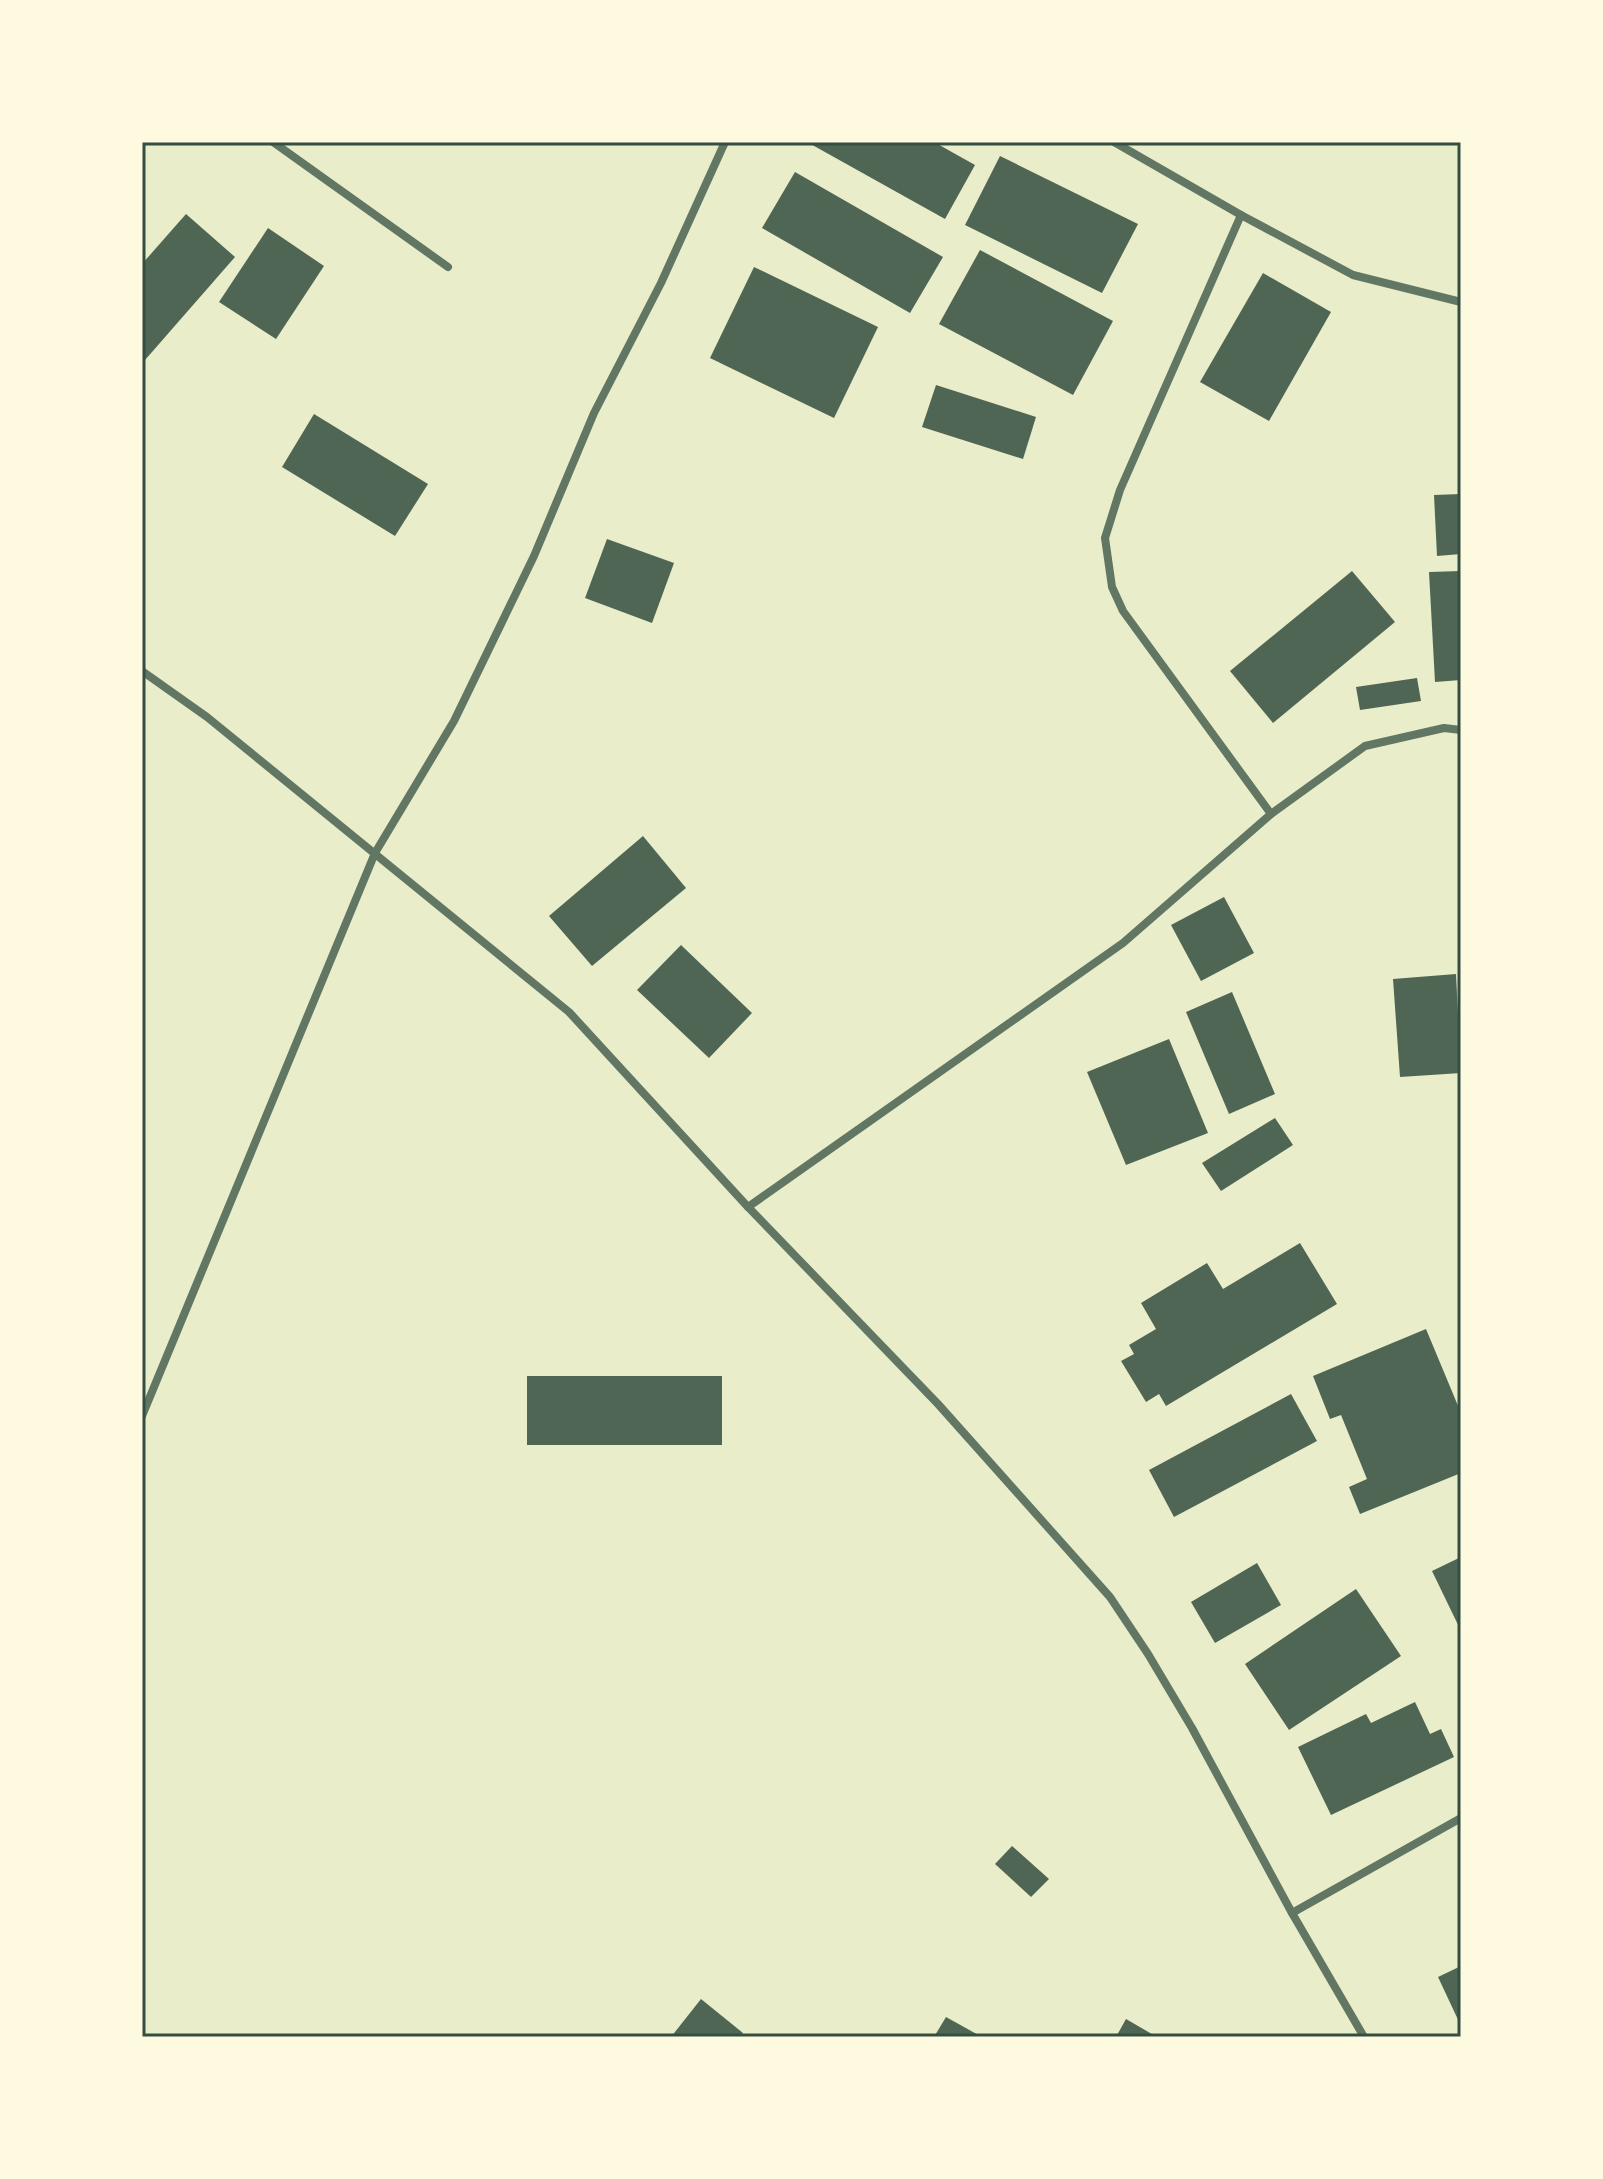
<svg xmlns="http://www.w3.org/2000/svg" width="1603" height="2179" font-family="Roboto,sans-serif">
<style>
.building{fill:#4f6655}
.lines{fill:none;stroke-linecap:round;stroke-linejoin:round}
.minor{stroke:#617663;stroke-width:8}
.neatline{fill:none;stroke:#344e41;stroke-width:3}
</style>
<rect width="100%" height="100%" fill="#e9edc9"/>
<g class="building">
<polygon points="807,142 934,142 975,165 945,219"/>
<polygon points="1000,156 1138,224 1102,293 965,225"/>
<polygon points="795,172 943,257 910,313 762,228"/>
<polygon points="186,214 235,257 145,360 142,357 142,264"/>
<polygon points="268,228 324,266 276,339 219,302"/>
<polygon points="980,250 1113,321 1073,395 939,324"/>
<polygon points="754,267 878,327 834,418 710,358"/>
<polygon points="1263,273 1331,312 1269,421 1200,382"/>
<polygon points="936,385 1036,417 1023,459 922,427"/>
<polygon points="314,414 428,484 395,536 282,467"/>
<polygon points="1461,494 1461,554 1437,556 1434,495"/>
<polygon points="607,539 674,563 652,623 585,598"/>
<polygon points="1352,571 1395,622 1273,723 1230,671"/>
<polygon points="1461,571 1461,680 1435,682 1429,572"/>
<polygon points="1417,678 1421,701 1360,710 1356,687"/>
<polygon points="643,836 686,888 592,966 549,916"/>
<polygon points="1224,897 1254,953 1201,981 1171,925"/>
<polygon points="681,945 752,1013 709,1058 637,990"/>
<polygon points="1456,974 1461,1073 1400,1077 1393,979"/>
<polygon points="1232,992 1275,1094 1229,1114 1186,1012"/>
<polygon points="1169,1039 1208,1133 1126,1165 1087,1072"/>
<polygon points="1275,1118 1293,1145 1221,1191 1202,1163"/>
<polygon points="1300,1243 1337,1304 1166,1406 1159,1394 1146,1402 1121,1361 1134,1354 1129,1345 1156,1329 1141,1303 1207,1263 1223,1289"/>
<polygon points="1426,1329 1461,1413 1461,1473 1360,1514 1349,1487 1367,1479 1341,1415 1330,1419 1313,1376"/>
<rect x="527" y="1376" width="195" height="69"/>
<polygon points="1291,1394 1317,1441 1174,1517 1149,1470"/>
<polygon points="1461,1557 1461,1631 1432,1571"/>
<polygon points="1257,1563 1281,1605 1215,1643 1191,1602"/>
<polygon points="1356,1589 1401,1656 1289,1730 1245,1664"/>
<polygon points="1415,1702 1430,1734 1441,1729 1454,1757 1331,1815 1298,1747 1366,1714 1371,1723"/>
<polygon points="1012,1846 1049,1879 1031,1897 995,1864"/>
<polygon points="1461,1966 1461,2026 1438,1977"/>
<polygon points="701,1999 743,2033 739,2037 671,2037"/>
<polygon points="946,2017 982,2037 934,2037"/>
<polygon points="1126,2019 1157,2037 1116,2037"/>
</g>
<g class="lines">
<g class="minor">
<polyline points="273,142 448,267"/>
<polyline points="1114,142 1241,215 1353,275 1461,302"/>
<polyline points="1241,215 1120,490 1105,538 1112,587 1123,611 1271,814"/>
<polyline points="142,671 207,717 569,1012 748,1207 938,1404 1110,1597 1148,1654 1192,1728 1292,1913 1364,2037"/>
<polyline points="748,1207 1123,943 1271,814 1365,746 1444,728 1461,730"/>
<polyline points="142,1416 375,853 454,721 534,556 594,413 661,283 725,142"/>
<polyline points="1292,1913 1461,1818"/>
</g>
</g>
<rect width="1603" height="2179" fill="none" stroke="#fefae0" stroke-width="288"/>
<rect x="144" y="144" width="1315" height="1891" class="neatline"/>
</svg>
